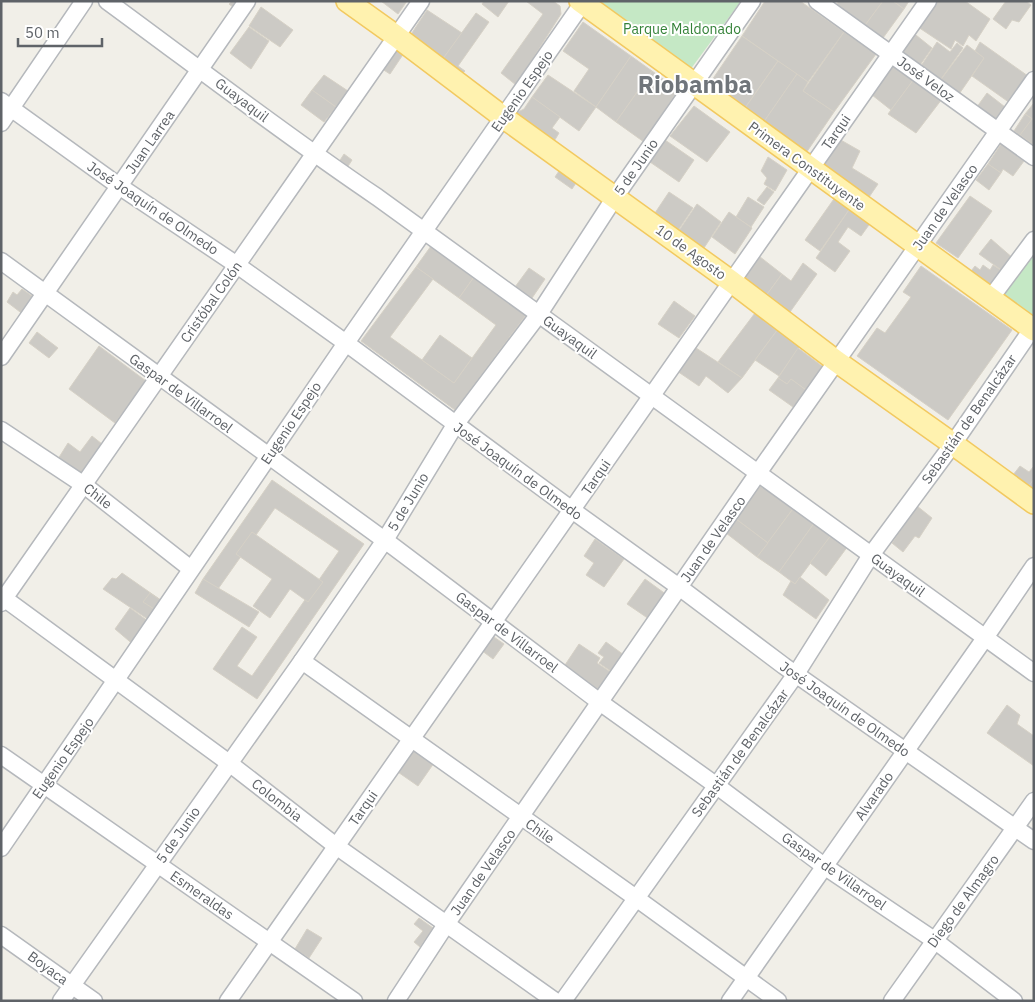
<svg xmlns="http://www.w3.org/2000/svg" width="1035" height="1002" font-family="'IBM Plex Sans',sans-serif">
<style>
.green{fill:#c5e8c5}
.building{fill:#cccac5;stroke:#d6d1c6}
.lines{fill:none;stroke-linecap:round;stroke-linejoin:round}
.minor-casing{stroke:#b5b8bc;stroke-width:19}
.major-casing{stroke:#f2c960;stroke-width:24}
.minor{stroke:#fff;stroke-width:16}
.major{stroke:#fff2af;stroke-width:21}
.labels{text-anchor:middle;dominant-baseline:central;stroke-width:4;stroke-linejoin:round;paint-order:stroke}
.park-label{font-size:14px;fill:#348238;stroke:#fff}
.street-label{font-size:14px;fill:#5f6368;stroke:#fff}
.town-label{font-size:24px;font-weight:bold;fill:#70757a;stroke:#fff}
</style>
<rect width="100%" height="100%" fill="#f1efe8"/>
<g class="green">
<polygon points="595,1 741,1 690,70"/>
<polygon points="1034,251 1034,322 1000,297"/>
</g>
<g class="building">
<polygon points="232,1 244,1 237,10 229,4"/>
<polygon points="381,1 407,1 398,14"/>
<polygon points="484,1 509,1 498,17 482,4"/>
<polygon points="526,1 553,1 560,6 561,14 516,85 501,73 543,14"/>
<polygon points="765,1 800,1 844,32 808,82 742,36"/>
<polygon points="839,1 883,1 863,28 835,7"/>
<polygon points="883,1 893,1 904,9 883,38 879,40 863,28"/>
<polygon points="893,1 909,1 904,9"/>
<polygon points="932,1 965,1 990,19 976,41 969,35 963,46 955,40 951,49 915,25"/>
<polygon points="1006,1 1026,1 1031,5 1019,22 1012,20 1006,29 993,19"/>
<polygon points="261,7 293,30 280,47 249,26"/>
<polygon points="427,10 462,33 442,60 410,36"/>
<polygon points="476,13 489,22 458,66 465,71 461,75 442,60"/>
<polygon points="583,22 631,56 596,107 574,91 589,69 563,51"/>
<polygon points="249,27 269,41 251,69 230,53"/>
<polygon points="911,31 932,48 918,68 895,52"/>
<polygon points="844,32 876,54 834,112 803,91"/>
<polygon points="742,36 778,61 745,108 710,83"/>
<polygon points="937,42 950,52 957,43 963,48 939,82 919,69"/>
<polygon points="980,42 1028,76 1010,103 972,76 984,58 975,51"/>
<polygon points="395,43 406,50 390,74 379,67"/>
<polygon points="967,45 984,58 957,97 939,82"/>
<polygon points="631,56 652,71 616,122 596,107"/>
<polygon points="778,61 797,74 763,123 745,108"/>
<polygon points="888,61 914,79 891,110 867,91"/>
<polygon points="652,71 678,90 644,142 616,122"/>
<polygon points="797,74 808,82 803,91 834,112 806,153 763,123"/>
<polygon points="324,75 348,91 336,107 312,90"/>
<polygon points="548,75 596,107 579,131 532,97"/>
<polygon points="914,79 942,99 916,133 888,114"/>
<polygon points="312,90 336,107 324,122 301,105"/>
<polygon points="987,93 1005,107 993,126 974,111"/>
<polygon points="532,97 560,117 552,128 559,133 553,143 517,115 518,112 524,109"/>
<polygon points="1034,103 1034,120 1025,114"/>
<polygon points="694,106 730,132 707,162 670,136"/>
<polygon points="1025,114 1034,120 1034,145 1014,131"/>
<polygon points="1032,119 1034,120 1034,145 1020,135"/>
<polygon points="839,139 860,151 852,168 878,184 867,200 821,164"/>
<polygon points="665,140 694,160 679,182 650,162"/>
<polygon points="1001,144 1024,161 1013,176 1003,169 1001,173 988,164"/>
<polygon points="344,154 352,160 345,171 337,165"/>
<polygon points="768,157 787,170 775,191 764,184 767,178 761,171"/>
<polygon points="988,164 1001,173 989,190 976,180"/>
<polygon points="561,168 578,180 572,189 555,177"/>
<polygon points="767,187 774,192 764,205 757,200"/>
<polygon points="669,192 693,208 675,235 651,219"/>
<polygon points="836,196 851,207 820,251 805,240"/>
<polygon points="970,196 992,211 958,258 936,243"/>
<polygon points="748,197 764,207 751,227 736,217"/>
<polygon points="697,204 721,222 700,254 676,235"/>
<polygon points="851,207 871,222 861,236 848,227 838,242 850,251 835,272 816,258"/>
<polygon points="729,212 752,228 735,254 712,237"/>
<polygon points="991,239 1014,259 1004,272 979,254"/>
<polygon points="431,246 474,277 459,298 416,267"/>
<polygon points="755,253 782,274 762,301 735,282"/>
<polygon points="803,263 817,274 785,319 762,301 782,274 791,281"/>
<polygon points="983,265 990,270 993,265 1004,272 990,291 968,275 975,266 980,270"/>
<polygon points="921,266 1012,330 948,420 857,356 877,328 885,333 911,297 903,292"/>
<polygon points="416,267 433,279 390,337 454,383 496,325 459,298 474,277 526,315 455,410 361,341"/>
<polygon points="529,268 545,279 532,298 515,287"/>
<polygon points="22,289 35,298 24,315 7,302 13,292 17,295"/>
<polygon points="674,301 695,316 679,338 658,324"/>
<polygon points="755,313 778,329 742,378 718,362"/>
<polygon points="778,329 800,346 779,376 755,360"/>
<polygon points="37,332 58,348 49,358 29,343"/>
<polygon points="440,335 472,358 454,383 422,360"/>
<polygon points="99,346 146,381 115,423 69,389"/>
<polygon points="693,346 742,378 728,393 706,376 699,386 677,371"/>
<polygon points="798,348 822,366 806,390 791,379 787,384 778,378"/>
<polygon points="778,378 787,384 791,379 806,390 793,407 769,390"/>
<polygon points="92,436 102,444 80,474 58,459 68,443 80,452"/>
<polygon points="1020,466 1029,472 1034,466 1034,479 1028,487 1013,475"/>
<polygon points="1034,479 1034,492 1028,487"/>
<polygon points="272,480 364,544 257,699 213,669 242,627 257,637 237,666 252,676 339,551 275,508 218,589 203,579"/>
<polygon points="762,482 795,506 768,543 736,519"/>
<polygon points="795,506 815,522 779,572 757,557"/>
<polygon points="917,506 932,518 919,538 915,536 903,552 892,543"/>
<polygon points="736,519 768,543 757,557 726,533"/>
<polygon points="815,522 832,534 795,584 779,572"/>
<polygon points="252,532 323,582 308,602 290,589 270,618 253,606 272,579 236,554"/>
<polygon points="832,534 848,546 826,576 810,563"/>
<polygon points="595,539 624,559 604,587 586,575 594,563 584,556"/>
<polygon points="122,573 165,603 152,622 103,589 112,578 116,579"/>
<polygon points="800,577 829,600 816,619 783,595 791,581 795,584"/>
<polygon points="203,579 259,612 249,627 195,593"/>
<polygon points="645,579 667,595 649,619 627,604"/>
<polygon points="150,593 165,603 159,612 143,602"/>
<polygon points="130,608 152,624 135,646 115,629"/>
<polygon points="491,635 504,644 493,659 481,650"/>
<polygon points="606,642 624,655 612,672 599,663 604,657 598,653"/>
<polygon points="579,644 600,658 597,663 612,673 598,692 563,668"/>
<polygon points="1007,705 1020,715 1017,724 1034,736 1034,766 987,733"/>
<polygon points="411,747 434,763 418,786 395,770"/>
<polygon points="419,918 433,928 420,947 414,942 423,931 414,924"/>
<polygon points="307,929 322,938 309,958 295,949"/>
</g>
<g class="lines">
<defs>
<g id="minor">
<path d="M107 1C197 67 285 135 377 197L1034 673"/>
<polyline points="817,1 1034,157"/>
<polyline points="1,101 119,186 237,265 346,343 572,510 679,587 784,666 1034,841"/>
<polyline points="1,123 84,1"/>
<polyline points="1,261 394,547 601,703 717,786 824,866 934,940 1014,1001"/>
<polyline points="990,299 1034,240"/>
<polyline points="1,357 247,1"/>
<polyline points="1,430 84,485 191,569"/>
<polyline points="1,596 229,763 336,846 555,1001"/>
<polyline points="1,603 421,1"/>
<polyline points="302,661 636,898 778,1001"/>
<polyline points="1,755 354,1001"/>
<polyline points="1,848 346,343 584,1"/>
<polyline points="1,935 94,1001"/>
<polyline points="61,1001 302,661 385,540 455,425 539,314 615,197 752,1"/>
<polyline points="228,1001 928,1"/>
<polyline points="396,1001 447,923 758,473 1034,80"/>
<polyline points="563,1001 796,674 871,555 953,444 1032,329"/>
<polyline points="730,1001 985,638 1034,566"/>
<polyline points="892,1001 1034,801"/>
</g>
<g id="major">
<polyline points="347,1 396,36 503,117 732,282 836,361 953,444 1034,503"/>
<polyline points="580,1 1034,330"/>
</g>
</defs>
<use href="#minor" class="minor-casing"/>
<use href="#major" class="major-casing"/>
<use href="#minor" class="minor"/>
<use href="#major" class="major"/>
</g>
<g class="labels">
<g class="park-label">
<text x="682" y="29">Parque Maldonado</text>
</g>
<g class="street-label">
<text transform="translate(926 79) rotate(36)">José Veloz</text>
<text transform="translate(522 91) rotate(-55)">Eugenio Espejo</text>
<text transform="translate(242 100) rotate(37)">Guayaquil</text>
<text transform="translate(836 132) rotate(-55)">Tarqui</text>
<text transform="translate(150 142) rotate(-55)">Juan Larrea</text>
<text transform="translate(807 166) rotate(36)">Primera Constituyente</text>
<text transform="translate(636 167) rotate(-55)">5 de Junio</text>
<text transform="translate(945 207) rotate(-55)">Juan de Velasco</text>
<text transform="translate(153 208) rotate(34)">José Joaquín de Olmedo</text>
<text transform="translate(691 252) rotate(36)">10 de Agosto</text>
<text transform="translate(211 302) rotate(-55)">Cristóbal Colón</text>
<text transform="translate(570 337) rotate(36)">Guayaquil</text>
<text transform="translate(181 393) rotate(36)">Gaspar de Villarroel</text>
<text transform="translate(969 419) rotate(-55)">Sebastián de Benalcázar</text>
<text transform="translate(291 423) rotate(-56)">Eugenio Espejo</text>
<text transform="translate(518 471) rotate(36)">José Joaquín de Olmedo</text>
<text transform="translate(596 477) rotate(-55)">Tarqui</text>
<text transform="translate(98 496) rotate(38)">Chile</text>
<text transform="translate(408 502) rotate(-59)">5 de Junio</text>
<text transform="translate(713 539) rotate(-55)">Juan de Velasco</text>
<text transform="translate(898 575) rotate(36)">Guayaquil</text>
<text transform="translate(507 632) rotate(37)">Gaspar de Villarroel</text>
<text transform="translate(845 709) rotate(35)">José Joaquín de Olmedo</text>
<text transform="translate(740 753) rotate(-54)">Sebastián de Benalcázar</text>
<text transform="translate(63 758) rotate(-55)">Eugenio Espejo</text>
<text transform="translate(874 796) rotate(-55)">Alvarado</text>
<text transform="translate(277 800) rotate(38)">Colombia</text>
<text transform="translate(363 808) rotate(-55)">Tarqui</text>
<text transform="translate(540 831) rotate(35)">Chile</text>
<text transform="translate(178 835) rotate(-55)">5 de Junio</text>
<text transform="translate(834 871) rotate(35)">Gaspar de Villarroel</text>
<text transform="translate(483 872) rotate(-55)">Juan de Velasco</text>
<text transform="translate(202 895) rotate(35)">Esmeraldas</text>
<text transform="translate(963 901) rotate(-54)">Diego de Almagro</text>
<text transform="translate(48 968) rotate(36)">Boyaca</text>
</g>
<g class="town-label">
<text x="695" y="84">Riobamba</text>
</g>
</g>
<rect width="1035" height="1002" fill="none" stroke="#5f6368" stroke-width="5"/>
<path d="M18 38v8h84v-8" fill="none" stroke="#5f6368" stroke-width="2.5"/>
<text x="25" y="38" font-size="15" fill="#5f6368" stroke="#ffffff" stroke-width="4" paint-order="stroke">50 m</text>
</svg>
